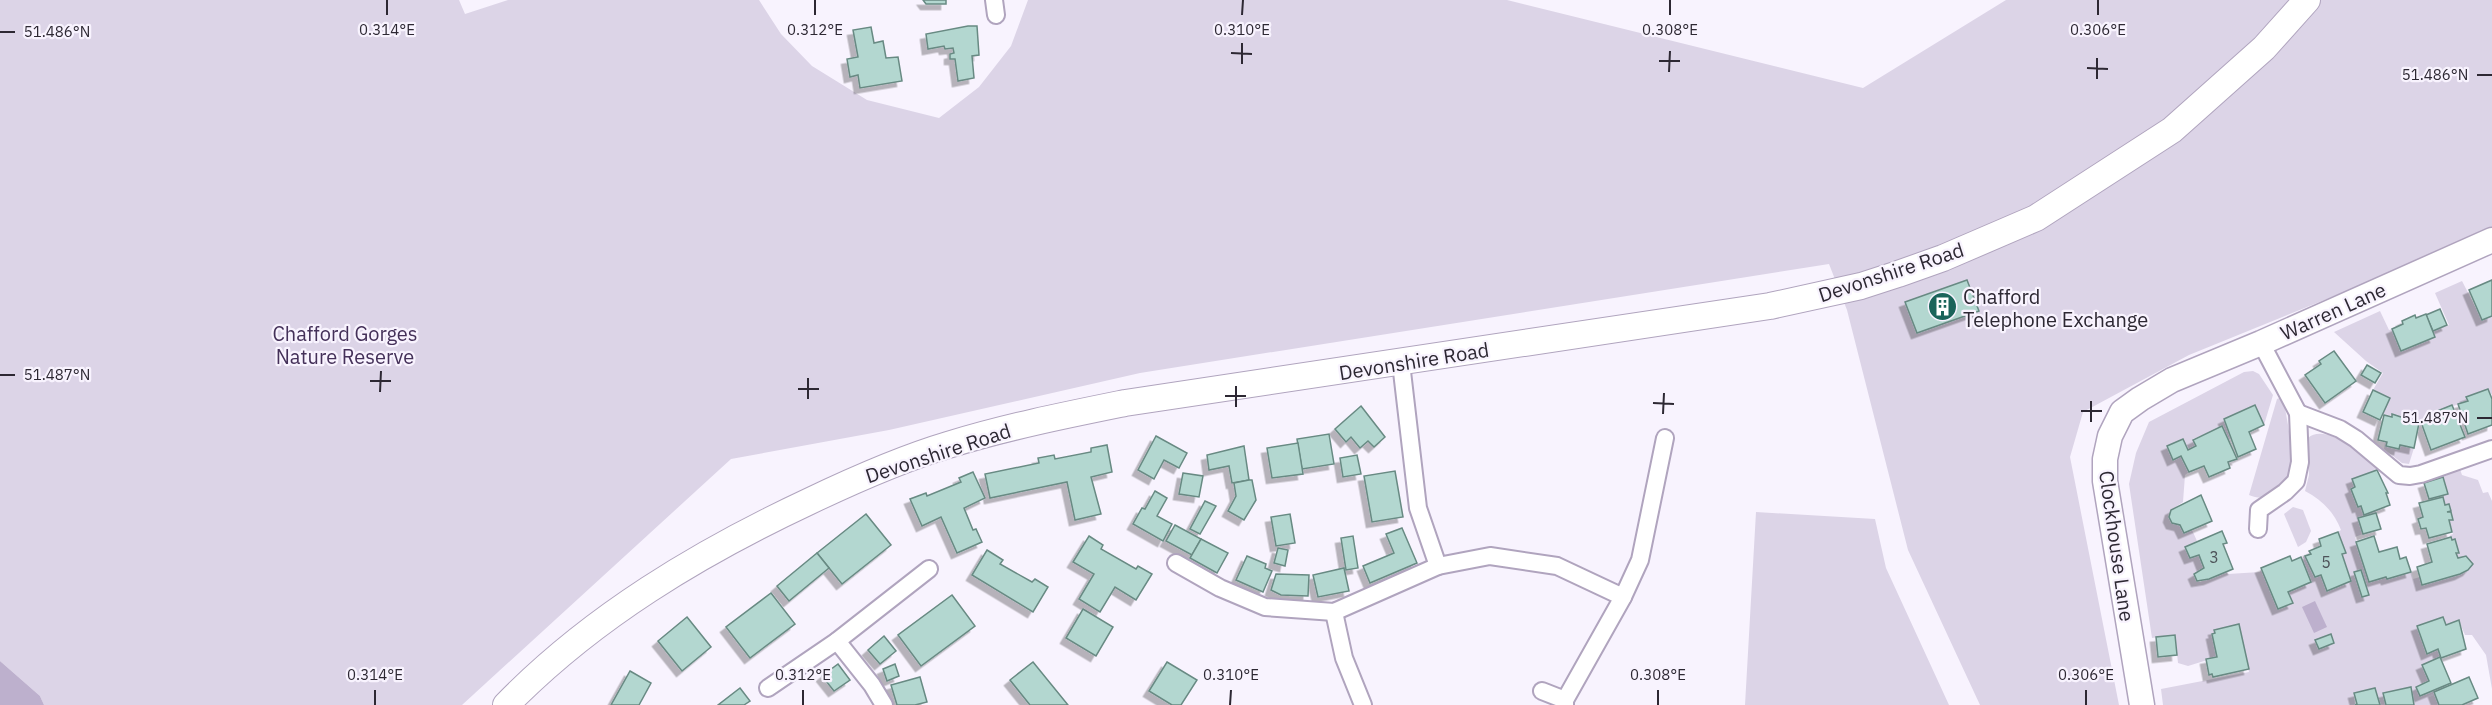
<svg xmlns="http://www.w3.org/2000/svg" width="2492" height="705" font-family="'IBM Plex Sans',sans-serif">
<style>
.green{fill:#dcd4e7}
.water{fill:#bdb0cd}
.building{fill:#b3d7d0;stroke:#688a83;stroke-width:1.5;filter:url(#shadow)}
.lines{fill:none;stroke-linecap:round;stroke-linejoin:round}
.street-casing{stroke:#b0a4be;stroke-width:20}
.secondary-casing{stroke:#b0a4be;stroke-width:27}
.primary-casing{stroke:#b0a4be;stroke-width:28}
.street{stroke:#fff;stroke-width:16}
.secondary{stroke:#fff;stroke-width:24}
.primary{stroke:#fff;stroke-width:26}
.ticks{fill:none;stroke:#2d2833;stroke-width:2}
.labels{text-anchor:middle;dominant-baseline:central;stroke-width:4.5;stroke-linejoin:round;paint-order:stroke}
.number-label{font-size:16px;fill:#4e545a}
.street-label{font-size:20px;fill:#2d2833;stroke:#f8f3fe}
.poi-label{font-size:20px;fill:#2d2833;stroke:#f8f3fe;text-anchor:start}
.park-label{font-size:20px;fill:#443059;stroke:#f8f3fe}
.ticks-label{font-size:15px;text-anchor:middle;fill:#2d2833;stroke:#f8f3fe;stroke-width:4.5;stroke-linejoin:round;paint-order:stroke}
</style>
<defs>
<filter id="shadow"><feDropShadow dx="-5.5" dy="5.5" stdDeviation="0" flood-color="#0004"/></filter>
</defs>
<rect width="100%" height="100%" fill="#f8f3fe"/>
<g class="green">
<polygon points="0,0 459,0 465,14 508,0 759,0 781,34 812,66 867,100 939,118 979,87 1011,46 1028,0 1507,0 1863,88 2006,0 2492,0 2492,232 2189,355 2083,412 2070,457 2119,705 1980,705 1908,550 1847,310 1829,264 1140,373 889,430 731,459 462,705 44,705 40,696 0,661"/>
<polygon points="2462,281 2482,320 2492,316 2492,395 2488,389 2467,397 2468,401 2430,414 2432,418 2419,423 2409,421 2409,418 2382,414 2390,398 2373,390 2383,373 2366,361 2334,332 2380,311 2389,330 2392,329 2401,351 2435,337 2433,331 2449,325 2435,293"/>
<path d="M2253 371 2259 374 2273 395 2264 425 2254 405 2224 419 2232 438 2228 439 2222 427 2193 439 2196 446 2188 450 2183 440 2167 446 2173 460 2181 456 2189 472 2185 475 2183 502 2171 510 2169 517 2172 523 2180 525 2184 533 2192 530 2197 541 2185 547 2190 558 2199 555 2204 568 2194 574 2195 579 2200 582 2226 572 2228 574 2260 572 2261 568 2279 609 2293 603 2288 592 2301 558 2305 556 2315 577 2321 575 2327 591 2351 581 2342 554 2346 552 2338 532 2341 530C2334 512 2322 500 2305 491L2309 475 2308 438C2324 423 2358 451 2373 460L2377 470 2352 479 2361 506 2376 510V513L2358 518 2363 534 2355 537 2369 582 2386 577 2388 579 2411 572 2413 579 2420 577 2423 585C2439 580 2463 577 2473 564L2466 556 2458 558 2456 553 2459 552 2455 540H2452L2450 535 2453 534 2449 520 2453 519 2451 512 2447 513 2451 510 2449 504 2445 505 2442 495 2448 493 2443 477 2460 469 2462 475 2478 480 2483 493 2488 492 2492 501V689L2486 655 2472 635H2465L2459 621 2446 625 2442 617 2417 627 2426 653 2438 649 2441 658 2422 665 2429 681 2416 687 2420 696 2434 691 2439 705H2414L2410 687 2384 693 2386 705H2380L2375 688 2354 693 2355 705H2163L2161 689 2249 672 2238 625 2214 630 2215 633 2212 634 2217 657 2188 666 2178 663 2175 635 2152 638 2129 484 2136 453 2149 422 2244 372Z"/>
<path d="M2282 397C2285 405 2286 415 2288 425 2292 451 2297 477 2271 493 2262 498 2258 499 2249 495L2277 399Z"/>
<polygon points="2385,442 2387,442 2386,446 2398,449 2400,445 2414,448 2409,464 2402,463 2384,449"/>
<polygon points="2293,507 2303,510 2311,531 2306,542 2298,547 2284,514"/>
<polygon points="1756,512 1875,519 1886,568 1949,705 1745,705"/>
</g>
<g class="water">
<polygon points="2315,601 2327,627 2314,633 2302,607"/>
<polygon points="0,661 40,696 44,705 0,705"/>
</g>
<g class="building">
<polygon points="923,0 946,0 946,4 926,4"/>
<polygon points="968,26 977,26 979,55 972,56 974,78 958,81 955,59 950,59 950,54 954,53 953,48 945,49 944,46 928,49 926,34"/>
<polygon points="871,27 874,43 883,41 886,58 898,57 902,81 860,88 858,75 850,77 847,59 858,57 853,30"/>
<polygon points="1967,280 1979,311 1917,333 1905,302"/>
<polygon points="2492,280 2492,316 2482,320 2469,290"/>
<polygon points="2440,309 2447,325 2433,331 2426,315"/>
<polygon points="2426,314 2435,337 2401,351 2392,329 2403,324 2402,321 2415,315 2416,318"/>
<polygon points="2334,351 2356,381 2325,403 2305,375 2321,364 2319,361"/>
<polygon points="2367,365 2381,373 2375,383 2361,375"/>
<polygon points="2488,389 2492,399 2492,425 2468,434 2458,404 2468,401 2466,397"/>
<polygon points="2373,390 2390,398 2380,420 2363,412"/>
<polygon points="2255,405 2264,425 2249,432 2256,449 2238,457 2224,419"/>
<polygon points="2452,405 2465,437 2431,450 2421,422 2432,418 2430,414"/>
<polygon points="1361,406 1385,437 1374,447 1368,441 1360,448 1351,437 1346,442 1335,429"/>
<polygon points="2392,414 2419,423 2414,448 2400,445 2399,449 2386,446 2387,442 2378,440 2384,415 2392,417"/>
<polygon points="2222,426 2237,459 2228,462 2230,468 2209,477 2204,466 2189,472 2181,456 2173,460 2167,446 2183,439 2188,450 2196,446 2193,440"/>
<polygon points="1329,434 1334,464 1302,469 1297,439"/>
<polygon points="1156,436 1187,453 1179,468 1164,460 1154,479 1138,470"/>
<polygon points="1298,443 1303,474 1272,478 1267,448"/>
<polygon points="1107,445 1112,472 1091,477 1101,514 1075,520 1067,482 990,498 985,474 1039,463 1038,458 1054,455 1055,459 1091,452 1091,448"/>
<polygon points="1244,446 1249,480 1232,483 1229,466 1209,470 1207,455"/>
<polygon points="1357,455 1361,474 1343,477 1340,458"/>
<polygon points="2377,470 2388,493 2386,493 2390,505 2364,515 2361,506 2358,507 2351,489 2355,487 2352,479"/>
<polygon points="1395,471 1403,517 1372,522 1364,476"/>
<polygon points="973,472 985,498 964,508 973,530 976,529 982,542 957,553 941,517 922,526 910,499 926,493 927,496 961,482 959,478"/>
<polygon points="1183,473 1203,476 1199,497 1179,494"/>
<polygon points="2443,477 2448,494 2429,499 2424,483"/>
<polygon points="1249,480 1252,480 1256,500 1244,520 1228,511 1236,496 1234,483"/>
<polygon points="1155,491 1167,498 1157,516 1172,524 1163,541 1133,524 1142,508 1145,509"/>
<polygon points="2201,495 2212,521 2184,533 2180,525 2172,523 2169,517 2171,510"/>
<polygon points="2443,497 2445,505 2449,504 2451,511 2447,512 2451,512 2453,520 2449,520 2452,532 2429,538 2426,528 2421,529 2418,519 2423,517 2419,503"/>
<polygon points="1205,501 1216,506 1200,534 1190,529"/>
<polygon points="2376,513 2381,529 2363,534 2358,518"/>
<polygon points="866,514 891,545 842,584 817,553"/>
<polygon points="1290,514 1295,543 1276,546 1271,517"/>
<polygon points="1175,525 1201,539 1192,555 1166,541"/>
<polygon points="1402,528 1417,563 1370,583 1363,566 1394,553 1386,534"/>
<polygon points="2222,531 2227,543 2223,544 2233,569 2209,579 2197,581 2194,574 2204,568 2199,555 2190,558 2185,547"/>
<polygon points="2338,532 2346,553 2342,554 2351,581 2327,591 2321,575 2315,577 2305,556 2311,554 2309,551 2321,546 2319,539"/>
<polygon points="1089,536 1103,545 1101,549 1136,569 1138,566 1152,574 1136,600 1115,587 1100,612 1079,599 1094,574 1073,562"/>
<polygon points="1353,536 1358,568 1346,570 1341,538"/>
<polygon points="2374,536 2379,552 2397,547 2400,559 2406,557 2411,572 2387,579 2386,577 2369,582 2356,542"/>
<polygon points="2451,537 2452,540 2455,539 2459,553 2456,553 2458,558 2466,556 2473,564 2468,570 2460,574 2422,585 2417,567 2432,562 2427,544"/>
<polygon points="1201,539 1228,553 1217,573 1190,558"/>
<polygon points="1278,548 1288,550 1285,566 1274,563"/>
<polygon points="987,550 1003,560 1000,564 1032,582 1035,579 1048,587 1033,612 972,575"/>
<polygon points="817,553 829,568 789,601 777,586"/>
<polygon points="1247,556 1266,564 1265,568 1272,571 1263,592 1236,580"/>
<polygon points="2290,556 2292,561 2301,557 2311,582 2288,592 2293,603 2278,609 2261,568"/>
<polygon points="1344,568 1349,591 1318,597 1313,575"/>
<polygon points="2361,570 2369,595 2362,597 2354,572"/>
<polygon points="1276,574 1309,575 1308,596 1281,595 1271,590"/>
<polygon points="771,593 795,624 750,658 726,627"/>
<polygon points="952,595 975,626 921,666 898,635"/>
<polygon points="1083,609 1113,627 1096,656 1066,638"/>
<polygon points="687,617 711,647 682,671 658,641"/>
<polygon points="2443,617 2446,625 2459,620 2466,649 2441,658 2438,649 2427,654 2417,626"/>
<polygon points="2239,624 2249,669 2213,677 2212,674 2209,675 2206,659 2217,657 2212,634 2215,633 2214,630"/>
<polygon points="2331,634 2334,643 2319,649 2315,640"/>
<polygon points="2175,635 2177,655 2158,657 2156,637"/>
<polygon points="884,636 896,651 880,664 868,650"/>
<polygon points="2440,657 2451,683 2420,696 2416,687 2429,681 2422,665"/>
<polygon points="1033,662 1068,705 1030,705 1010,680"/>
<polygon points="1167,662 1197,680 1181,705 1172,705 1149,691"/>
<polygon points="838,664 850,680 834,691 822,676"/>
<polygon points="895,664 899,676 887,681 883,669"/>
<polygon points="630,671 651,683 639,705 611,705"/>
<polygon points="920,677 927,702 915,705 897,705 891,685"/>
<polygon points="2469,677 2478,698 2462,705 2439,705 2434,692"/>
<polygon points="2411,687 2414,705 2386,705 2383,693"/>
<polygon points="740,688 750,701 744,705 718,705"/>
<polygon points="2375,688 2380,705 2355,705 2357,704 2354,693"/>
</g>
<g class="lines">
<defs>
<g id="street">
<polyline points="994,0 996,15"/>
<polyline points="2298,413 2340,429 2356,439 2399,475 2410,476 2421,474 2492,449"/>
<polyline points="2258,529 2259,510 2285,492 2296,481 2300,462 2298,413 2261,343"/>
<polyline points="1176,563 1220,588 1265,607 1334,612 1438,566 1418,508 1401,363"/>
<polyline points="1438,566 1490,556 1557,566 1623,597 1640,560 1665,438"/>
<polyline points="1334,612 1344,658 1363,705"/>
<polyline points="837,641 872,685 884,705"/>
<polyline points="768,688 837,641 929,569"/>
<polyline points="1542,691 1565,700 1565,705"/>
<polyline points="1565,700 1623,597"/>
</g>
<polyline id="secondary" points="2142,705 2105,481 2105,459 2110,436 2122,412 2140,399 2172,380 2261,343 2492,240"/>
<path id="primary" d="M506 705C592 617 699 553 810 501 854 480 901 459 948 445 1006 427 1066 415 1125 403L1770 306 1861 286 1898 274 1943 258 2036 218 2172 130 2264 48 2307 0"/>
</defs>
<use href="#street" class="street-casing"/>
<use href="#secondary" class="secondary-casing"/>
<use href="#primary" class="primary-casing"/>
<use href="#street" class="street"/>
<use href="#secondary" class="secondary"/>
<use href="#primary" class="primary"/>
</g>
<path class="ticks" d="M387 15V0M815 15V0M1242 15 1243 0M1670 15V0M2098 15V0M0 32H15M1231 53 1252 54M1659 61H1680M1242 64V43M2087 68 2108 69M1669 72 1670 51M2477 75H2492M2097 79V58M0 375H15M370 381H391M798 389H819M380 392 381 371M1225 396H1246M808 399V378M1653 403 1674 404M1236 407V386M2081 411H2102M1663 414 1664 393M2477 418H2492M2091 422V401M375 705V690M803 705V690M1230 705 1231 690M1658 705V690M2086 705V690"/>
<defs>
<symbol id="building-disc" viewBox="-11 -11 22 22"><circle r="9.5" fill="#1a645a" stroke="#f8f3fe"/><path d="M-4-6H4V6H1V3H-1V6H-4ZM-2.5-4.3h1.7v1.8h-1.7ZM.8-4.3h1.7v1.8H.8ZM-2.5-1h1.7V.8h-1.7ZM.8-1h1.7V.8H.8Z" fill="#fff"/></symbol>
</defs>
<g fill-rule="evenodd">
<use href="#building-disc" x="1926" y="290" width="33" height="33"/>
</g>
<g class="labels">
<g class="number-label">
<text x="2214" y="557">3</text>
<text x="2326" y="562">5</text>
</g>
<g class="street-label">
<text transform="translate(1891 272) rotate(-18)">Devonshire Road</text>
<text transform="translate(2333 311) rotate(-24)">Warren Lane</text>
<text transform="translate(1414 361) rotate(-9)">Devonshire Road</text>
<text transform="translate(938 453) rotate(-18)">Devonshire Road</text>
<text transform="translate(2117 546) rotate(82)">Clockhouse Lane</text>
</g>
<g class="poi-label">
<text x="1963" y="296">Chafford<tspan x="1963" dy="23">Telephone Exchange</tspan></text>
</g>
<g class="park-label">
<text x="345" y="333">Chafford Gorges<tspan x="345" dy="23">Nature Reserve</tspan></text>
</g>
</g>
<g class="ticks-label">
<text x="387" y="35">0.314°E</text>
<text x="815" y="35">0.312°E</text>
<text x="1242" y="35">0.310°E</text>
<text x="1670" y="35">0.308°E</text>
<text x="2098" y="35">0.306°E</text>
<text x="57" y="37">51.486°N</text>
<text x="2435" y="80">51.486°N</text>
<text x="57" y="380">51.487°N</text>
<text x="2435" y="423">51.487°N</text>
<text x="375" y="680">0.314°E</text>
<text x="803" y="680">0.312°E</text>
<text x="1231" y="680">0.310°E</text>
<text x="1658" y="680">0.308°E</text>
<text x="2086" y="680">0.306°E</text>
</g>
</svg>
